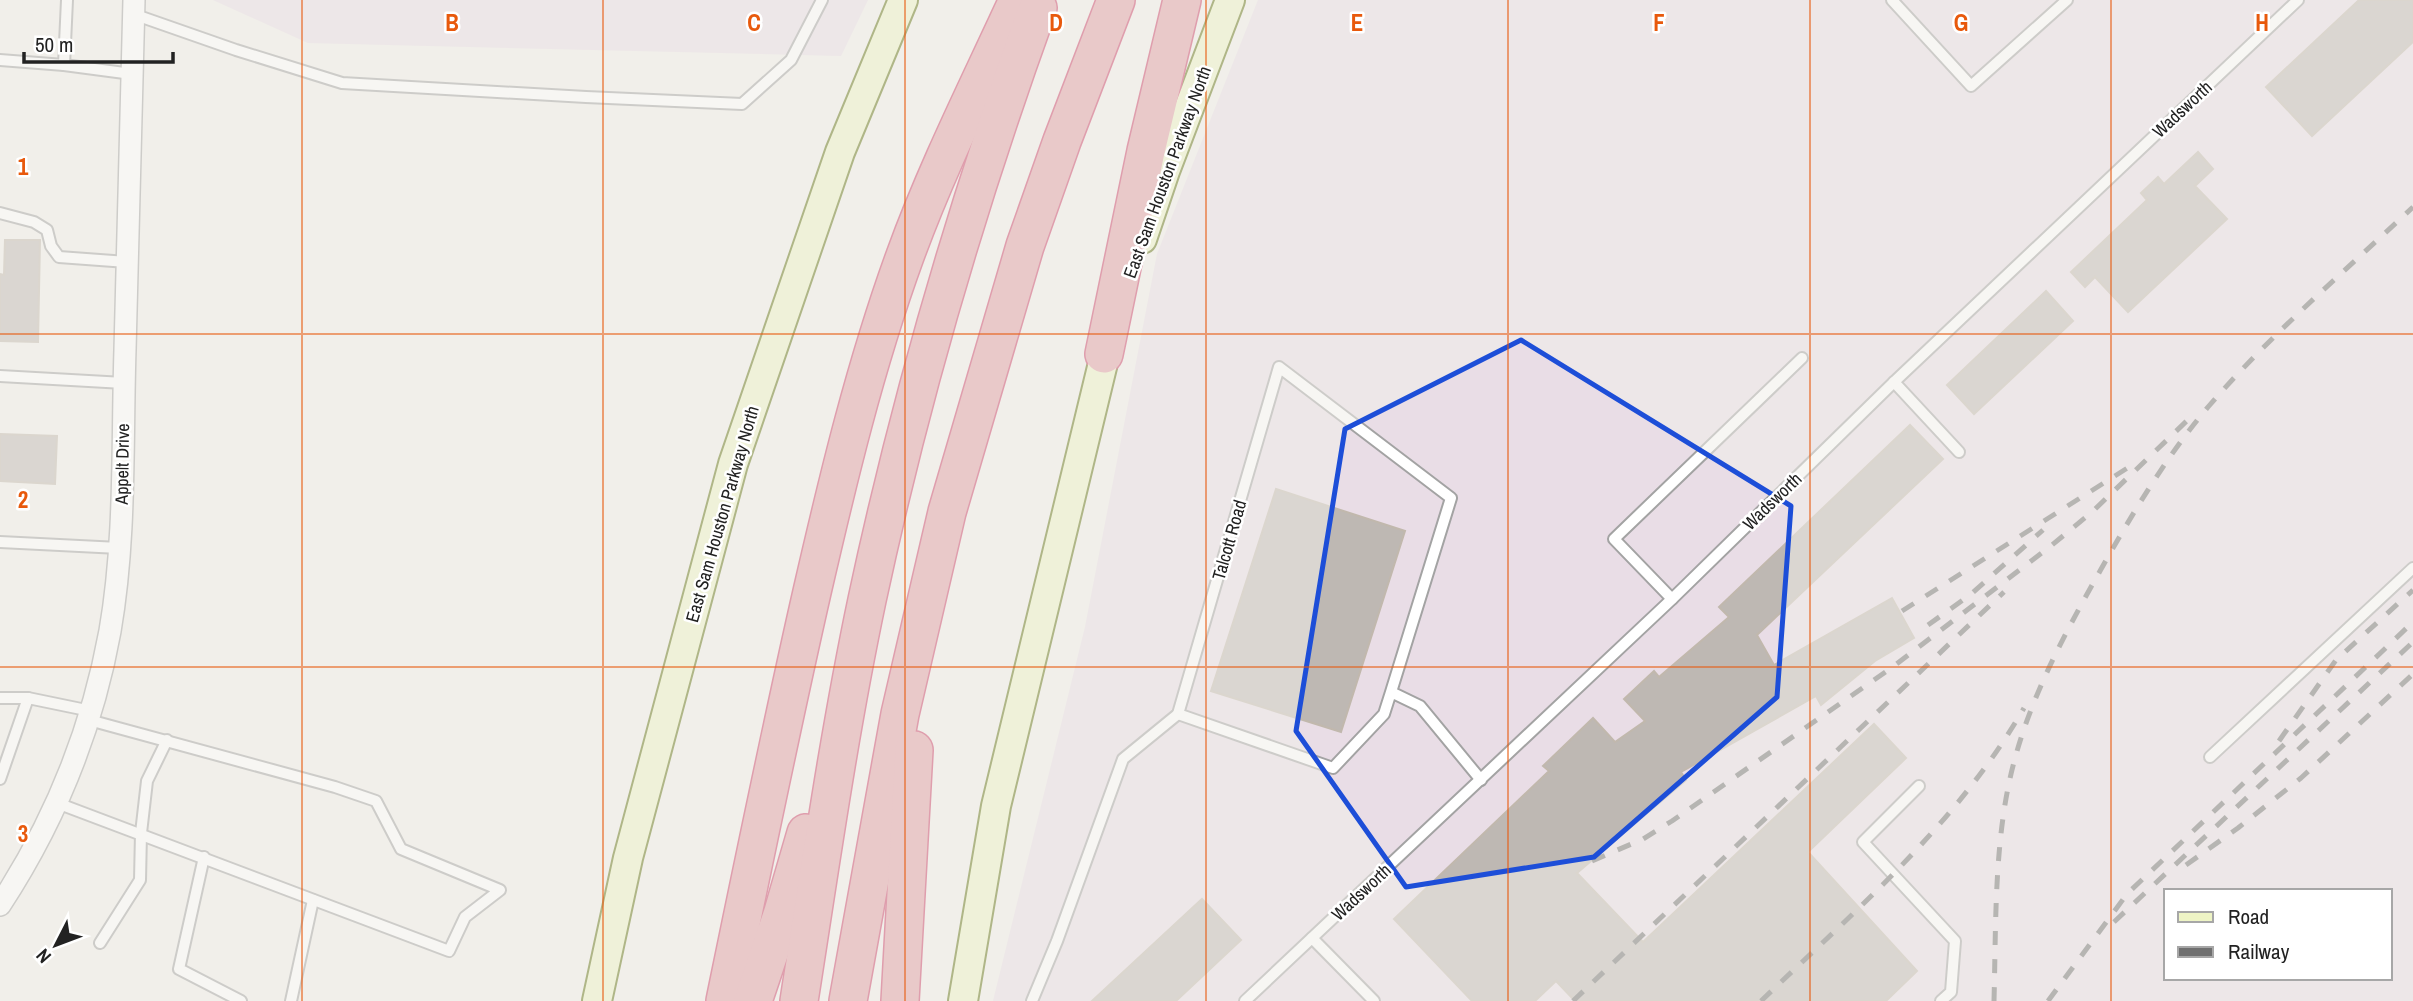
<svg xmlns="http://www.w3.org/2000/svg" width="2413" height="1001" font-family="'Archivo Narrow',sans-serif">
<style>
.industrial{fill:#e9dde6;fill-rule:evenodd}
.building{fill:#beb8b3;stroke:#c1b8ad;stroke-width:2}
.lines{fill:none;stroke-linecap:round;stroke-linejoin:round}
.lane-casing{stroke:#a3a3a3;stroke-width:14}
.street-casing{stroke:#a3a3a3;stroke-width:24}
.secondary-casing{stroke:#607111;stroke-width:32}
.highway-casing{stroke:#ca3c64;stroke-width:40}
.lane{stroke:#fff;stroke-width:10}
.street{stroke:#fff;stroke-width:21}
.secondary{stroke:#eef4c5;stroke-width:28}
.highway{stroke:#df9ba3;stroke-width:37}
.rail{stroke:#707070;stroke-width:5;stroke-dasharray:14 14;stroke-linecap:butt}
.marked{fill:none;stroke:#1d4ed8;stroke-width:5;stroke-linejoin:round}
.grid{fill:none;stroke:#e8590c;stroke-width:2;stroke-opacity:0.55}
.labels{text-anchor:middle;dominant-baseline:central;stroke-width:5;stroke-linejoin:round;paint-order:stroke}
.street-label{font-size:18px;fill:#222;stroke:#fff}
.grid-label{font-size:23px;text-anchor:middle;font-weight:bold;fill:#e8590c;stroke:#fff;stroke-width:5;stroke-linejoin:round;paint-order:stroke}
</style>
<rect width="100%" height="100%" fill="#f1efea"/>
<g class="industrial">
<polygon points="213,0 868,0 841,56 308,43"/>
<path d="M1258 0H2413V1001H993L1085 627 1157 254ZM2166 891H2390V978H2166Z"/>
</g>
<g class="building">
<polygon points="2359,0 2413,0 2413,42 2312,136 2266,87"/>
<polygon points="2198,152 2213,169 2195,186 2227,219 2128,312 2095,277 2085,287 2071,272 2147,200 2141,193 2158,177 2164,184"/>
<polygon points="5,240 40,240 38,342 0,341 0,274 4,275"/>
<polygon points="2046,291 2073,321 1974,414 1947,385"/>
<polygon points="1910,425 1943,459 1757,635 1774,665 1892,598 1914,638 1875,661 1821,705 1816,696 1681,772 1686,780 1577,873 1643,942 1874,724 1906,758 1808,852 1917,971 1886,1001 1575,1001 1556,981 1535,1001 1472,1001 1394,919 1549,771 1543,766 1593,718 1615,742 1645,721 1624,699 1654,671 1659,677 1729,617 1719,607"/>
<polygon points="0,434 57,436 55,484 0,481"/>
<polygon points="1276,489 1405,531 1341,732 1211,691"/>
<polygon points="1202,899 1241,940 1176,1001 1092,1001"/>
</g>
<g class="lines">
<defs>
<g id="lane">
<polyline points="1892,0 1971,86 2067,0"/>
<polyline points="133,14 236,50 342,83 586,97 742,104 791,60 822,0"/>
<polyline points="0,60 64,65 132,74"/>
<polyline points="64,65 67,0"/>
<polyline points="0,213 34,222 47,230 51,246 59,257 127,262"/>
<polyline points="0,376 124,383"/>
<polyline points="1894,382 1959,452"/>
<polyline points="0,542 119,548"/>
<polyline points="1672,599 1614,539 1802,358"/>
<polyline points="1391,692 1384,714 1333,768 1178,714 1279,367 1451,498 1391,692 1420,706 1481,780"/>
<polyline points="0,698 28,698"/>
<polyline points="2210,757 2413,568"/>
<polyline points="0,779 28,698 91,711"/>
<polyline points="1919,786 1863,842 1955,941 1951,992 1941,1001"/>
<polyline points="57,803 449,951 465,917 500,890 401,849 376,801 335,787 89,720"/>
<polyline points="204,857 179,969 241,1001"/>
<polyline points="1312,938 1374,1001"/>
<polyline points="100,943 140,880 141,833 147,781 167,740"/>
<polyline points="291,1001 313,900"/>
<polyline points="1032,1001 1057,941 1123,759 1178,714"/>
<polyline points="1245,1001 1672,599 1894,382 2298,0"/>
</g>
<path id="street" d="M0 905C55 821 92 730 110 631 126 539 122 443 125 350 128 233 131 117 134 0"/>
<g id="secondary">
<polyline points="1142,239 1165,171 1230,0"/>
<polyline points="597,1001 628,858 733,464 840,152 903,0"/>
<polyline points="963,1001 996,806 1110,334"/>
</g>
<g id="highway">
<polyline points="1104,354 1146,151 1182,0"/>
<path d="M725 1001C753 865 781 728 812 592 838 479 865 366 905 256 937 168 979 85 1018 0"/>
<polyline points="753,1001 783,912 806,833"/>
<path d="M799 1001C820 867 839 733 867 600 910 399 968 201 1038 8"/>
<polyline points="848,1001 900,714 947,512 1025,246 1062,141 1116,0"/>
<polyline points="900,1001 914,750"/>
</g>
</defs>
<use href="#lane" class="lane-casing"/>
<use href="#street" class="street-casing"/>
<use href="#secondary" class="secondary-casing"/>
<use href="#highway" class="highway-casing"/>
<use href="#lane" class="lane"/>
<use href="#street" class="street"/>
<use href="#secondary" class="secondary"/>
<use href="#highway" class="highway"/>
<g class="rail">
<polyline points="1902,611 2129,467"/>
<polyline points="1928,625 1970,595 2043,530"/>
<polyline points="2279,741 2336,660 2413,590"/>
<polyline points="1592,861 1643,839 1672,821 1894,666 2052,545 2092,512 2195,413"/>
<polyline points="2186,865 2238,828 2301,778 2413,674"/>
<polyline points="2114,922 2413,642"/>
<polyline points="1573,1001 2004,592"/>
<path d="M1761 1001C1856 910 1957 824 2024 708"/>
<path d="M1994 1001C1996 926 1994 847 2011 774 2028 701 2064 635 2100 571 2132 514 2166 457 2208 407 2270 335 2344 272 2413 207"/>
<polyline points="2048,1001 2127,894 2413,622"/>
</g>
</g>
<path d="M0 0H2413V1001H0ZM1521 340 1791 506 1777 697 1594 857 1406 887 1296 731 1345 429Z" fill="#f1efea" fill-opacity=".55" fill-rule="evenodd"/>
<path class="marked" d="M1521 340 1791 506 1777 697 1594 857 1406 887 1296 731 1345 429Z"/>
<path class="grid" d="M302 0V1001M603 0V1001M905 0V1001M1206 0V1001M1508 0V1001M1810 0V1001M2111 0V1001M0 334H2413M0 667H2413"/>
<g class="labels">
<g class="street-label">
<text transform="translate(2182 109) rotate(-43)">Wadsworth</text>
<text transform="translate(1167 172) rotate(-70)">East Sam Houston Parkway North</text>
<text transform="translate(122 464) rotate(-89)">Appelt Drive</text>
<text transform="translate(1772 501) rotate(-44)">Wadsworth</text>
<text transform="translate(722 514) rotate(-74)">East Sam Houston Parkway North</text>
<text transform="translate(1229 540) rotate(-74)">Talcott Road</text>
<text transform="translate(1361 892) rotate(-43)">Wadsworth</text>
</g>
</g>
<g class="grid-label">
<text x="452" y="31">B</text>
<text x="754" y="31">C</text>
<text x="1056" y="31">D</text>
<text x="1357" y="31">E</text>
<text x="1659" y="31">F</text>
<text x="1961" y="31">G</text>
<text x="2262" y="31">H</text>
<text x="23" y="175">1</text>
<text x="23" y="508">2</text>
<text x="23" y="842">3</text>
</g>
<rect x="2164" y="889" width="228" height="91" fill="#ffffff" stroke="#a7a7a7" stroke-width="2"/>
<rect x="2178" y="912" width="35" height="10" fill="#eef4c5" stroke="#a7a7a7" stroke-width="2"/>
<text x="2228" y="924" font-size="21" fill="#222222">Road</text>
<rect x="2178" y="947" width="35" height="10" fill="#707070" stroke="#a7a7a7" stroke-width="2"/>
<text x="2228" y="959" font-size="21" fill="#222222">Railway</text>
<g transform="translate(56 945) rotate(228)" stroke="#ffffff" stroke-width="5" paint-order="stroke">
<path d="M0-5L12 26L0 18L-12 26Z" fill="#222222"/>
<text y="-10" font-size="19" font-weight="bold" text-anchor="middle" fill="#222222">N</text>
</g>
<path d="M24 52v10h149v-10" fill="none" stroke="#222222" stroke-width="3.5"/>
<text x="35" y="52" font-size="21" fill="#222222" stroke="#ffffff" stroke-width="5" paint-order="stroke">50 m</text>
</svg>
